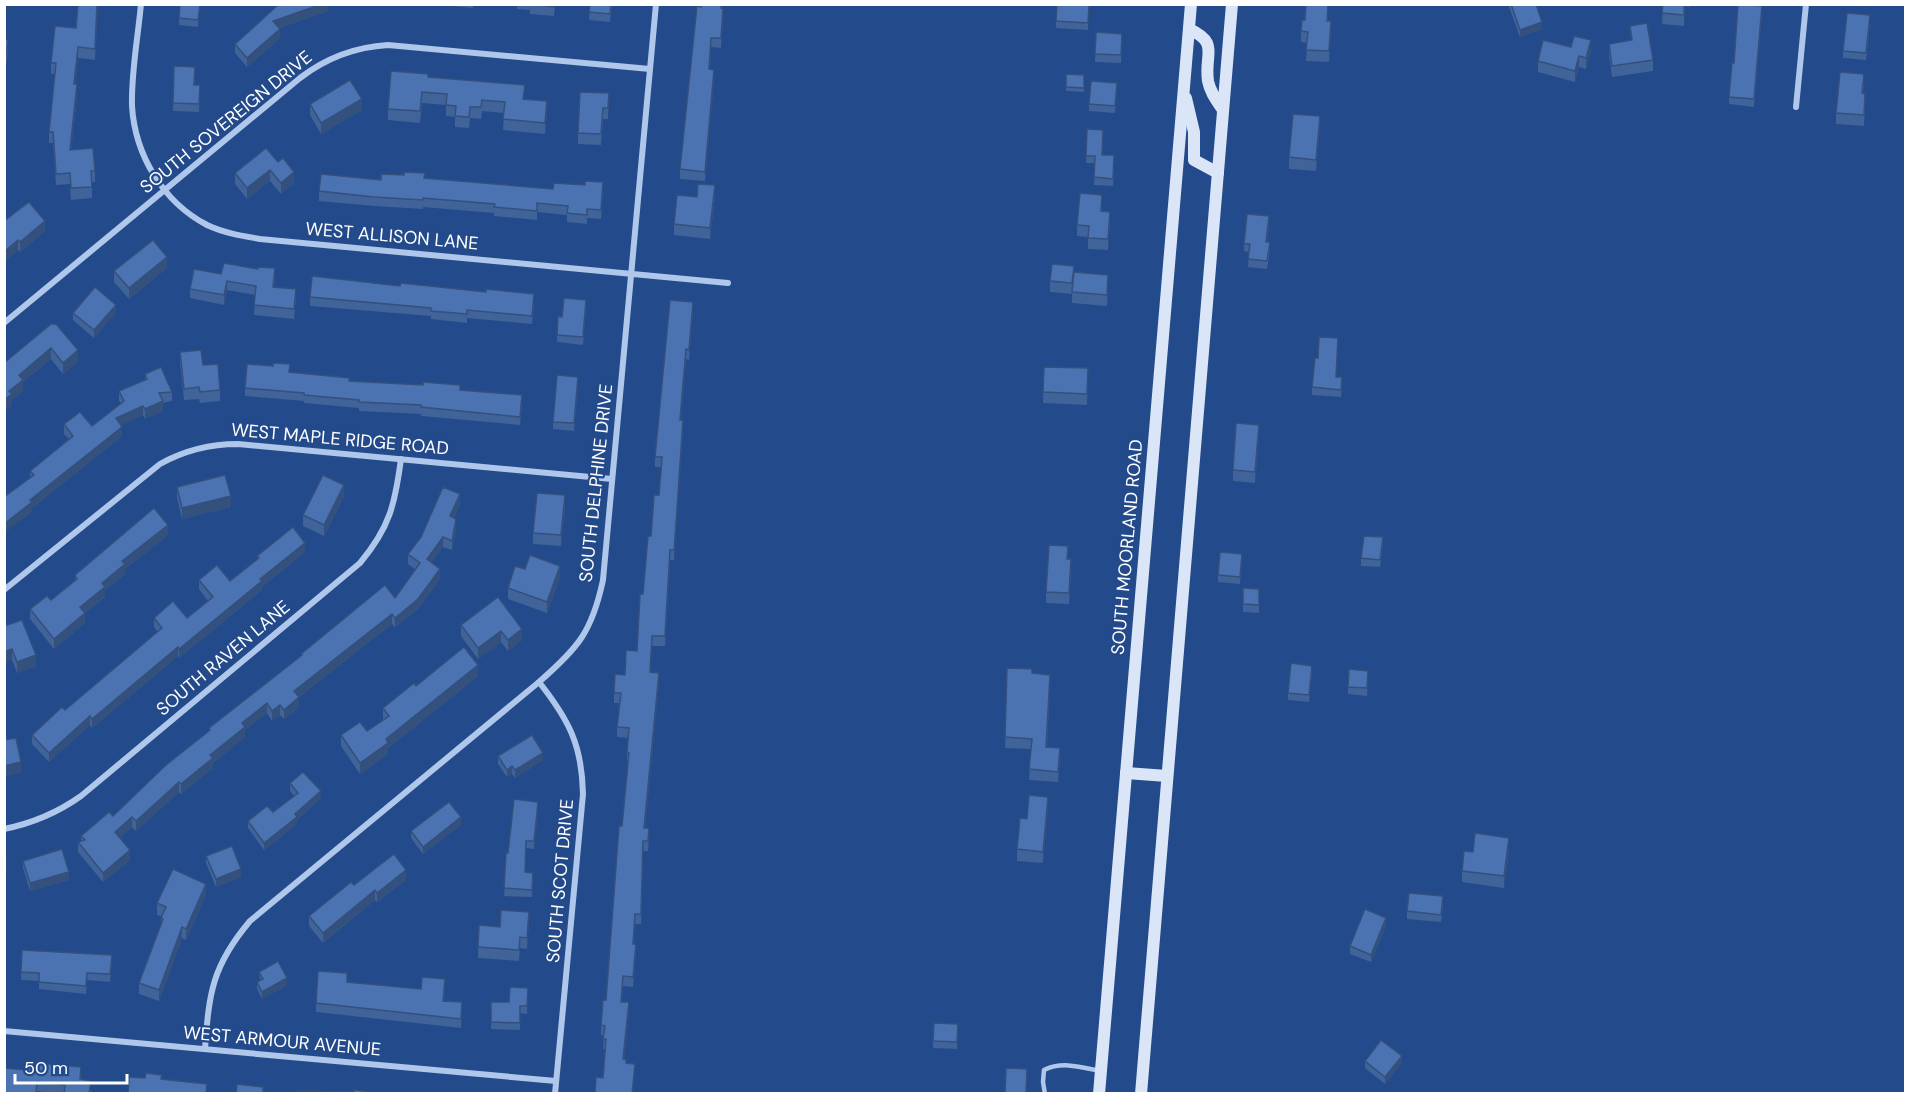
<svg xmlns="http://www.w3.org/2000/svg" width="1910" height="1098" font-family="'DM Sans',sans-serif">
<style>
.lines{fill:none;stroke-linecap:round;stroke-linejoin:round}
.service{stroke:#afc7ea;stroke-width:4.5}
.minor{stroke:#afc7ea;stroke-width:6}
.secondary{stroke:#dae6f8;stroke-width:12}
.wall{fill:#406399}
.shaded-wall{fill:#34507d}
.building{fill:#4b73b2;stroke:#34507d;stroke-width:1.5}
.labels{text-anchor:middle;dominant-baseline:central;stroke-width:4.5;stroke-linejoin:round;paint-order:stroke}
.street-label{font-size:18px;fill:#fff;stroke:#234a8a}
</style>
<rect width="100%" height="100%" fill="#234a8a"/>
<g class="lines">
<path class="service" d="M1045 1094 1043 1082 1044 1070C1062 1061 1081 1067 1100 1071"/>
<g class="minor">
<path d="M141 4C138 37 131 73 132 106 135 155 163 202 207 225 224 233 242 236 260 239L728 283"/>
<polyline points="1796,107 1806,4"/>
<path d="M4 323 300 78C326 58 355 47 388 45L650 69"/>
<path d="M4 590 160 464C185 450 210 444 238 444L612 479"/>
<path d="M539 682C569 720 582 745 583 794L555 1094"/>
<path d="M4 829C34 823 57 813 81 796L360 563C390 527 395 504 401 459"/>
<polyline points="4,1031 556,1081"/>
<path d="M205 1049C209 993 212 966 250 921L539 682C578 648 592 632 603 580L656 4"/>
</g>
<g class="secondary">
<path d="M1189 29C1220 43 1204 54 1208 81 1210 92 1217 101 1223 110"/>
<polyline points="1186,98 1194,132 1194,160 1218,173"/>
<polyline points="1126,773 1167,776"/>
<polyline points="1099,1094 1191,4"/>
<polyline points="1141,1094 1232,4"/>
</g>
</g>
<g class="wall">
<polygon points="78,4 98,4 95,60 78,58 75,84 77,96 71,150 95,171 95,182 92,182 92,198 71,200 70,184 56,185 53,143 49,143 49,132 55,74 51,74 51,63 76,28"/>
<polygon points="200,4 198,27 179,25 179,18"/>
<polygon points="279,4 329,4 328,5 328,11 279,28 280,38 247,67 235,53 235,44"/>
<polygon points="432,4 473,4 473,8"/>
<polygon points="501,4 555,4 554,16 530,14 530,10 517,9 517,6"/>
<polygon points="590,4 612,4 610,22 589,20"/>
<polygon points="701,4 722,4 723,18 721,48 711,47 710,69 714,79 705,181 680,179 680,169"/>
<polygon points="1508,4 1536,4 1542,29 1520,37"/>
<polygon points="1663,4 1690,4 1690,7 1685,6 1684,26 1662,24"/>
<polygon points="1089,5 1088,30 1056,28 1056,21"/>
<polygon points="1328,13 1328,21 1331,32 1329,62 1306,61 1307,43 1301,42 1301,31 1305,20"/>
<polygon points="1762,13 1754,107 1729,104 1729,97 1734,63"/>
<polygon points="1870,23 1866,60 1843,58 1843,51"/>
<polygon points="1630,26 1653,60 1653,71 1612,77 1609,55 1609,44 1631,41"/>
<polygon points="1096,32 1122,34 1121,63 1095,62"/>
<polygon points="4,39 8,50 6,65 4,65"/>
<polygon points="1571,47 1591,51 1586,69 1579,67 1575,82 1538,72 1538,61"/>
<polygon points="174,66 195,85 200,85 199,112 173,111"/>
<polygon points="1066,74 1084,75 1084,92 1066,91"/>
<polygon points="428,77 524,99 547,112 545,134 503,130 504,113 482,111 481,119 470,118 469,128 455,127 455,117 446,116 446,105 422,103 420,123 388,120 388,109"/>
<polygon points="1864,85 1863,93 1865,105 1864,126 1836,124 1836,113"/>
<polygon points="1117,90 1115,113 1089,111 1089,104"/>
<polygon points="609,93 608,119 603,119 601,145 578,144 578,133"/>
<polygon points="310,104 362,110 321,134 310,115"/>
<polygon points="1320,127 1316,171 1289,169 1289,157"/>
<polygon points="1087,129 1103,155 1114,155 1113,186 1094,185 1095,163 1086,163"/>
<polygon points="266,148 294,183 281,194 270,181 247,199 235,184 235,173"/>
<polygon points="425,178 553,189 603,191 601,219 587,218 587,224 567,222 567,215 537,212 537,220 494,216 494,213 423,207 423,209 374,206 319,201 319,191 381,180"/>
<polygon points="715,196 710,239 674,235 674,224 697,197"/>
<polygon points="1102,207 1102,211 1110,223 1108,250 1088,249 1088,237 1077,236 1077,225"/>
<polygon points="4,221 45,231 20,252 18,250 4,262"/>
<polygon points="1269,224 1267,242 1270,250 1267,269 1248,267 1249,252 1244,251 1244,244"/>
<polygon points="167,268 129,299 114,282 114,271"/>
<polygon points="1074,272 1108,286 1107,306 1072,303 1072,294 1050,292 1050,281"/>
<polygon points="221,274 275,278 274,287 296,298 294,319 254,315 255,295 227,290 224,305 190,298 190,289"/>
<polygon points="310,297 534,302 532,324 467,318 467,323 431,319 431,316 310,306"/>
<polygon points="586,307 583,345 557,342 557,335"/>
<polygon points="116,312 94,338 73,320 73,313"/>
<polygon points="693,312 689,360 686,359 681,420 683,430 674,560 670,560 665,646 652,646 650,672 659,683 645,828 649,838 648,851 643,851 641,924 635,924 633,944 636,954 633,987 623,986 622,1002 629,1012 624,1059 626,1063 635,1074 603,1078 605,1049 603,1049 604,1036 601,1035 601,1025 606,1000 628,763 627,763 627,753 628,738 617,737 617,727 619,703 614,703 614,693 625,675 637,651 643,594 651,536 659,495 661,467 655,467 655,457"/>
<polygon points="51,324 78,362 63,374 51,359 23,382 23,391 12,400 12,405 4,411"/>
<polygon points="180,352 203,365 220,390 220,401 200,403 199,399 184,400 180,363"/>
<polygon points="1044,367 1088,379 1087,405 1043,403"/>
<polygon points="290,372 350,381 460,390 522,404 520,425 421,416 421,414 359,411 359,408 304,403 304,401 245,396 245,388"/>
<polygon points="145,374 172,392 172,401 163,403 163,411 145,419 143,415 121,425 122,436 32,508 32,512 30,471 69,439 64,434 64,424 92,426 121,404 119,401 119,391 145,380"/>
<polygon points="1337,377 1342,385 1341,397 1312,395 1312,387"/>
<polygon points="578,385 574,431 553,429 553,422"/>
<polygon points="1259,436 1255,483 1233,481 1233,470"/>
<polygon points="177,487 231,507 182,519 177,498"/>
<polygon points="344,496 324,536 303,526 303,515"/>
<polygon points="460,504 454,518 456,529 452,550 443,547 431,563 440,579 418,609 395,627 392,624 299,697 299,707 284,719 280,715 272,721 267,713 245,730 245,737 213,763 213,768 181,794 179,792 136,831 132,827 120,837 130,860 103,882 78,852 78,842 81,841 81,836 113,816 209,731 209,728 301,656 301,654 395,598 416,570 408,564 408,554"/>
<polygon points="565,506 561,546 533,544 533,533"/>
<polygon points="168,535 125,569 125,574 105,590 105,597 85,613 85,623 54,649 30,619 30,609 51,600 75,581 75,575"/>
<polygon points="1383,545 1380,567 1361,566 1361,558"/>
<polygon points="305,552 262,587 262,590 179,658 178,656 92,728 90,725 49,762 32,744 32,735 65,710 158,632 154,627 154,618 187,618 208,601 199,589 199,580 230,581 257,559 257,556"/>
<polygon points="1068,559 1071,570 1069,604 1046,603 1046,592"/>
<polygon points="1242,562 1240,584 1218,582 1218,575"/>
<polygon points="525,569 560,577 547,613 508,599 508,588"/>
<polygon points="1243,588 1259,589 1259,613 1243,612"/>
<polygon points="498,597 522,640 508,651 501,642 478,659 461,636 461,625"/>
<polygon points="4,626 36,666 17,673 12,660"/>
<polygon points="1007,668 1032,673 1050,685 1047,747 1060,758 1058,782 1029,780 1031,749 1005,748"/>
<polygon points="1312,673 1309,702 1288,700 1288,693"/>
<polygon points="478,676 388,748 388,754 360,774 341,746 341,735 367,731 383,720 383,708 416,686"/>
<polygon points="1368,678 1367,696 1348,694 1348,687"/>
<polygon points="498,756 543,760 515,778 512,774 507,777 498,764"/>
<polygon points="290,783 321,798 297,820 297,824 264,850 248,828 248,821 273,812 294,796 290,791"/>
<polygon points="1048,808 1043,863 1017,861 1017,849 1027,819"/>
<polygon points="538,809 534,849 526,848 525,872 533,873 532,897 504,896 508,853"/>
<polygon points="461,825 423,854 411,838 411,831"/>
<polygon points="1509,849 1504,888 1462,882 1462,871 1473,852"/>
<polygon points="206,856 241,877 216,887 206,863"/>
<polygon points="23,861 69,880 30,891 23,868"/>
<polygon points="406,880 377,902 375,900 323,943 309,926 309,916 354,885"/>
<polygon points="206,895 186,940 182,938 159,1001 139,994 139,983 161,924 161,916 157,915 157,903"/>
<polygon points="1443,904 1441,922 1407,919 1407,911"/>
<polygon points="529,923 527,949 520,948 519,961 478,958 478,947 500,927"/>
<polygon points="1386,926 1371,962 1350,954 1350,946"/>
<polygon points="22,950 112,962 110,982 87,980 86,994 39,989 39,981 21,980"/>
<polygon points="259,972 287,985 262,999 257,989 257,982 260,980"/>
<polygon points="347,982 421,989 445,987 444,1001 462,1011 461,1028 316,1012 316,1003"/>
<polygon points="528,988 527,1014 520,1013 520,1030 491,1029 491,1002 509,1002"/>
<polygon points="958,1024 957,1049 933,1048 933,1041"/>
<polygon points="1365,1061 1402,1063 1385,1084 1365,1068"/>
<polygon points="4,1068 81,1076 81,1080 91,1090 91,1094 55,1094 37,1091 37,1094 4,1094"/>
</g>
<g class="shaded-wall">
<polygon points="97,4 98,4 95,60 95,49"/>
<polygon points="322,4 328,4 328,11 273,30 273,21"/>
<polygon points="1762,6 1762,13 1754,107 1754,99"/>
<polygon points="723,9 723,18 721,48 721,38"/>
<polygon points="1331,21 1331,32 1329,62 1329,51"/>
<polygon points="1542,22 1542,29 1520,37 1520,30"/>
<polygon points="280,29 280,38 247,67 247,58"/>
<polygon points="1591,40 1591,51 1586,69 1586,58"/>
<polygon points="78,47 78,58 74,95 74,84"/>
<polygon points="1579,56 1579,67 1575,82 1575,71"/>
<polygon points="714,70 714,79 705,181 705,172"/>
<polygon points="77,84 77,96 70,161 70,150"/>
<polygon points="362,99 362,110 321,134 321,123"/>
<polygon points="547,101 547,112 545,134 545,123"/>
<polygon points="1320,116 1320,127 1316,171 1316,160"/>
<polygon points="270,170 270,181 247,199 247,188"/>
<polygon points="294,172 294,183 281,194 281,183"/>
<polygon points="715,185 715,196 710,239 710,228"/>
<polygon points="1110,212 1110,223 1108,250 1108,239"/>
<polygon points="45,221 45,231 20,252 20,242"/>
<polygon points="18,240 18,250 4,262 4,252"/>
<polygon points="167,257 167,268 129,299 129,288"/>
<polygon points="1108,275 1108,286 1107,306 1107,295"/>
<polygon points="227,281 227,290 224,305 224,295"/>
<polygon points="693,302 693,312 689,360 689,350"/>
<polygon points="116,305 116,312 94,338 94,330"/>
<polygon points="51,348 51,359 23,382 23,391 12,400 12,405 4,411 4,400 19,375"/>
<polygon points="686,349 686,359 680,430 680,420"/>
<polygon points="78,350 78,362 63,374 63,363"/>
<polygon points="163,401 163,411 145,419 145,409"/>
<polygon points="143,406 143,415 116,428 116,418"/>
<polygon points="683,420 683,430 674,560 674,550"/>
<polygon points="1259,425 1259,436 1255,483 1255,472"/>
<polygon points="122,427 122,436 32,508 32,512 4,533 4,524 30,500"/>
<polygon points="344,485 344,496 324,536 324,525"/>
<polygon points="460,494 460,504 450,526 450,516"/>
<polygon points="565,495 565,506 561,546 561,535"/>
<polygon points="231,496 231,507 182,519 182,508"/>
<polygon points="456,519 456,529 452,550 452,541"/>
<polygon points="168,525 168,535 125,569 125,574 105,590 105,597 80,617 80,607 122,561"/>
<polygon points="443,537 443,547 427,569 427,559"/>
<polygon points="305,543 305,552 262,587 262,590 179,658 179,649 260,579"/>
<polygon points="560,566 560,577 547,613 547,602"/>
<polygon points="440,569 440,579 418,609 395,627 395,618"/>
<polygon points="85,613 85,623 54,649 54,639"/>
<polygon points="392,614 392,624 294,701 294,691"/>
<polygon points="522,629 522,640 508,651 508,640"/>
<polygon points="501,631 501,642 478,659 478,648"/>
<polygon points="178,647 178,656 92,728 92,719"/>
<polygon points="12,649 12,660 4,663 4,652"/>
<polygon points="36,655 36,666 17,673 17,662"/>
<polygon points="478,665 478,676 388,748 388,754 360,774 360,763 386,739"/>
<polygon points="659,673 659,683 644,838 644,828"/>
<polygon points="299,697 299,707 284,719 284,710"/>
<polygon points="267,703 267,713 245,730 245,737 213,763 213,768 181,794 181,784 242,723"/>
<polygon points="280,705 280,715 272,721 272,711"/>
<polygon points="90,716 90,725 49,762 49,753"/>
<polygon points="543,753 543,760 515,778 515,770"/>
<polygon points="21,762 21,773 4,777 4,766"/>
<polygon points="512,766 512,774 507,777 507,770"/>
<polygon points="179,782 179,792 136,831 136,821"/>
<polygon points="321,791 321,798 297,820 297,824 264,850 264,843"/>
<polygon points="1048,797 1048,808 1043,863 1043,852"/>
<polygon points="538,802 538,809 534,849 534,841"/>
<polygon points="132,817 132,827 115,841 115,832"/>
<polygon points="461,817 461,825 423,854 423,847"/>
<polygon points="1509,838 1509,849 1504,888 1504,876"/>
<polygon points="130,850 130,860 103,882 103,873"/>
<polygon points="241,869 241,877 216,887 216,879"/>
<polygon points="406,870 406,880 377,902 377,893"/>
<polygon points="69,872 69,880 30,891 30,883"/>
<polygon points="206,884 206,895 186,940 186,929"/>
<polygon points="375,890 375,900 323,943 323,933"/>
<polygon points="529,912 529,923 527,949 527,938"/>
<polygon points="1386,918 1386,926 1371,962 1371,955"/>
<polygon points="182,927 182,938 159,1001 159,990"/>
<polygon points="636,944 636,954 633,987 633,977"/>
<polygon points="287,978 287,985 262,999 262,992"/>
<polygon points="629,1002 629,1012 623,1069 623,1059"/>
<polygon points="1402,1056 1402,1063 1385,1084 1385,1077"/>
</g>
<g class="building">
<polygon points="78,4 97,4 95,49 78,47 74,84 77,84 70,150 93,148 95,171 91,171 92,187 71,188 70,173 56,174 53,132 49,132 56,63 51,63 55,26 76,28"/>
<polygon points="180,4 200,4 198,20 179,18"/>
<polygon points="279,4 322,4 273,21 280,29 247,58 235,44"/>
<polygon points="530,4 554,4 554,7"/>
<polygon points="590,4 611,4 610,14 589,12"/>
<polygon points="701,4 721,4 721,8 723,9 721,38 711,38 709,69 714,70 705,172 680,169 697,6 701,7"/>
<polygon points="1057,4 1089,5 1088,23 1056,21"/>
<polygon points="1306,4 1328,4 1327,21 1331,21 1329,51 1306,50 1308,32 1301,31 1302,20 1305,20"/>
<polygon points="1511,4 1536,4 1542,22 1520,30"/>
<polygon points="1663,4 1684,4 1684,15 1662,13"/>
<polygon points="1738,4 1762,6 1754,99 1729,97 1732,63 1734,63"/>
<polygon points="1847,13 1870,15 1866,53 1843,51"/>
<polygon points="1647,23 1653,60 1612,66 1609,44 1632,40 1630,26"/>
<polygon points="1096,32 1122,34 1121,55 1095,54"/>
<polygon points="1574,36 1591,40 1586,58 1579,56 1575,71 1538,61 1543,40 1571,47"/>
<polygon points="4,39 8,40 6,55 4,54"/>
<polygon points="174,66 195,67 194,85 200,85 199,104 173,103"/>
<polygon points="391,71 428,74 428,77 525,85 523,99 547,101 545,123 503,119 505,102 482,100 481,107 470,107 469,117 455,116 456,106 446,105 447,94 422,92 420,111 388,109"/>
<polygon points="1840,72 1864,74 1862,93 1865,94 1864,115 1836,113"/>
<polygon points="1066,74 1084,75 1084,88 1066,87"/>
<polygon points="350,80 362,99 321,123 310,104"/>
<polygon points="1091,81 1117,83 1115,106 1089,104"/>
<polygon points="580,92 609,93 608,108 603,108 601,134 578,133"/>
<polygon points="1293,114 1320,116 1316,160 1289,157"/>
<polygon points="1087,129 1103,130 1102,155 1114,155 1113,179 1094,177 1095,156 1086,156"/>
<polygon points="266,148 278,162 283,158 294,172 281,183 270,170 247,188 235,173"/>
<polygon points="404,172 425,173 424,178 553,189 554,183 585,185 585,181 603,182 601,210 587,209 587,215 567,213 568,206 537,203 537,211 494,207 495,204 423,198 423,200 374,197 319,191 321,174 381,180 381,174 404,175"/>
<polygon points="698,184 715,185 710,228 674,224 677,195 697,197"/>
<polygon points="1080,193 1102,195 1101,211 1110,212 1108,239 1088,238 1089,226 1077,225"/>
<polygon points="29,202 45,221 20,242 18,240 4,252 4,221"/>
<polygon points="1247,214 1269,216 1266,242 1270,242 1267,261 1248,259 1250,244 1244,244"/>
<polygon points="153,240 167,257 129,288 114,271"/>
<polygon points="224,263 258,269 258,267 275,268 273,287 296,289 294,309 254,305 256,286 227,281 224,295 190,289 194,269 221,274"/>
<polygon points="1052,264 1074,266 1072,283 1050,281"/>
<polygon points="1074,272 1108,275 1107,295 1072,292"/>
<polygon points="312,276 400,286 401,283 486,292 486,289 534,294 532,316 467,310 467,314 431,311 431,308 310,297"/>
<polygon points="95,287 116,305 94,330 73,313"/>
<polygon points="564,298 586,300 583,337 557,335 558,316 562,317"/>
<polygon points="670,300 693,302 689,350 686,349 680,420 683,420 675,538 674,550 670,550 665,636 652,636 650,672 659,673 644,828 649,828 648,841 643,841 641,914 635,914 633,944 636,944 633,977 623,976 621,1002 629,1002 623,1059 626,1059 626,1063 635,1064 632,1094 595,1094 596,1077 603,1078 606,1039 603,1039 605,1026 601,1025 603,1000 606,1000 619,826 622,826 629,753 627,753 629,728 617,727 621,693 614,693 615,674 625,675 626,650 637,651 640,594 643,594 648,536 651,536 654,495 659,495 662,457 655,457"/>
<polygon points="51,324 56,324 78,350 63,363 51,348 19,375 23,380 9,391 12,394 4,400 4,363"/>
<polygon points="1319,337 1338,338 1336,377 1342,377 1341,390 1312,387 1315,358 1318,358"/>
<polygon points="201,350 203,365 218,364 220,390 200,392 199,387 184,389 180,352"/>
<polygon points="273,363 290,364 289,372 350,378 349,381 423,385 423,382 460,385 460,390 522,395 520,417 421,407 421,405 359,402 359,400 304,395 304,393 245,388 247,364 273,366"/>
<polygon points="161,367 172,392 159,393 163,401 145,409 143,406 116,418 122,427 30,500 32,502 4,524 4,497 34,475 30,471 73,436 64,424 80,412 92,426 124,401 119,391 147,379 145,374"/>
<polygon points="1044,367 1088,368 1087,394 1043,392"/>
<polygon points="557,375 578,377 574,423 553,422"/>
<polygon points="1236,423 1259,425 1255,472 1233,470"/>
<polygon points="225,475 231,496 182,508 177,487"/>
<polygon points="323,475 344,485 324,525 303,515"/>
<polygon points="443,487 460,494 450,516 456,519 452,541 443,537 427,559 440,569 418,599 395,618 392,614 294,691 299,697 284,710 280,705 272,711 267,703 242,723 245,727 210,755 213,758 181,784 179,782 136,821 132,817 115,832 130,850 103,873 78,842 85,840 81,836 109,812 113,816 166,765 210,730 209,728 302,655 301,654 385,585 395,598 420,563 408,554 421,537"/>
<polygon points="537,493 565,495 561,535 533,533"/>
<polygon points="154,508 168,525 122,561 125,564 102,583 105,587 80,607 85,613 54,639 30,609 47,596 51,600 77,579 75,575"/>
<polygon points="293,527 305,543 260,579 262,581 179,649 178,647 92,719 90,716 49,753 32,735 62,707 65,710 162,628 154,618 173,601 187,618 213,597 199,580 217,565 230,581 259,558 257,556"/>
<polygon points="1364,536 1383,537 1380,560 1361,558"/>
<polygon points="1049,545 1068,546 1067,559 1071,559 1069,593 1046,592"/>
<polygon points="1220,552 1242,554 1240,577 1218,575"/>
<polygon points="530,555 560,566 547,602 508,588 515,566 525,569"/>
<polygon points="1243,588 1259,589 1259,605 1243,604"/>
<polygon points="498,597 522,629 508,640 501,631 478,648 461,625"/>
<polygon points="22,620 36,655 17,662 12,649 4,652 4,626"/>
<polygon points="464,647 478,665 386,739 388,743 360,763 341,735 360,722 367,731 389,716 383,708 414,683 416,686"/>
<polygon points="1291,663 1312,666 1309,695 1288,693"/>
<polygon points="1007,668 1032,669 1032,673 1050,675 1046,747 1060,748 1058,772 1029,769 1032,739 1005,737"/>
<polygon points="1349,669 1368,671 1367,688 1348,687"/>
<polygon points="532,735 543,753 515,770 512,766 507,770 498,756"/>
<polygon points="16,738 21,762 4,766 4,740"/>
<polygon points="303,772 321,791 295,814 297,817 264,843 248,821 267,806 273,812 298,793 290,783"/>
<polygon points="1029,795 1048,797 1043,852 1017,849 1020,818 1027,819"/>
<polygon points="514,799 538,802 534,841 526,841 525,872 533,873 532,890 504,888 506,852 508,853"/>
<polygon points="449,802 461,817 423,847 411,831"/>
<polygon points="1475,833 1509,838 1504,876 1462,871 1464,851 1473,852"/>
<polygon points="232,846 241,869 216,879 206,856"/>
<polygon points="62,849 69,872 30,883 23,861"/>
<polygon points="394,854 406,870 377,893 375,890 323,933 309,916 351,882 354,885"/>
<polygon points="4,861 6,861 5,885 4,885"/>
<polygon points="173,869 206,884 186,929 182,927 159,990 139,983 163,919 161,918 166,907 157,903"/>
<polygon points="1409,893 1443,896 1441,915 1407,911"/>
<polygon points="1365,909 1386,918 1371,955 1350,946"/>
<polygon points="501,910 529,912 527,938 520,937 519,950 478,947 479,925 500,927"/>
<polygon points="22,950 112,955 110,974 87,973 86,986 39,982 39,973 21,972"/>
<polygon points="278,961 287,978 262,992 257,982 263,979 259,972"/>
<polygon points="318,971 347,973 347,982 421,989 422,977 445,979 443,1001 462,1002 461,1019 316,1003"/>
<polygon points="510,987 528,988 527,1006 520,1006 520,1023 491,1022 491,1002 509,1002"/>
<polygon points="934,1023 958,1024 957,1042 933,1041"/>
<polygon points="1381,1040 1402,1056 1385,1077 1365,1061"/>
<polygon points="27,1062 81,1067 80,1079 91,1081 89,1094 64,1094 65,1085 37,1082 36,1094 4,1093 4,1068 26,1070"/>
<polygon points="1006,1068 1027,1069 1026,1094 1005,1093"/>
<polygon points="146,1073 162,1075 161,1079 207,1084 206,1094 128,1094 129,1077 145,1078"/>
<polygon points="237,1084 263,1087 263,1094 236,1094"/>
<polygon points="354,1090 385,1094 298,1094 298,1091 354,1092"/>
</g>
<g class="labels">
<g class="street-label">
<text transform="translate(226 122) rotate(-39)">SOUTH SOVEREIGN DRIVE</text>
<text transform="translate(392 236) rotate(5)">WEST ALLISON LANE</text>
<text transform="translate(340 439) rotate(5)">WEST MAPLE RIDGE ROAD</text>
<text transform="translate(596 483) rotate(-84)">SOUTH DELPHINE DRIVE</text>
<text transform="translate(1127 547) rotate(-85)">SOUTH MOORLAND ROAD</text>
<text transform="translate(223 658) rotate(-40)">SOUTH RAVEN LANE</text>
<text transform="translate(560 881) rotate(-85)">SOUTH SCOT DRIVE</text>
<text transform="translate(282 1041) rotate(5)">WEST ARMOUR AVENUE</text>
</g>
</g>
<rect width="1910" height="1098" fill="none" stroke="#ffffff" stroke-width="12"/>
<path d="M15 1074v9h112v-9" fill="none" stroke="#ffffff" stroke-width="3"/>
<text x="24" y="1074" font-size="18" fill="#ffffff" stroke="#234a8a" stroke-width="4.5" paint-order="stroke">50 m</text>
</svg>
